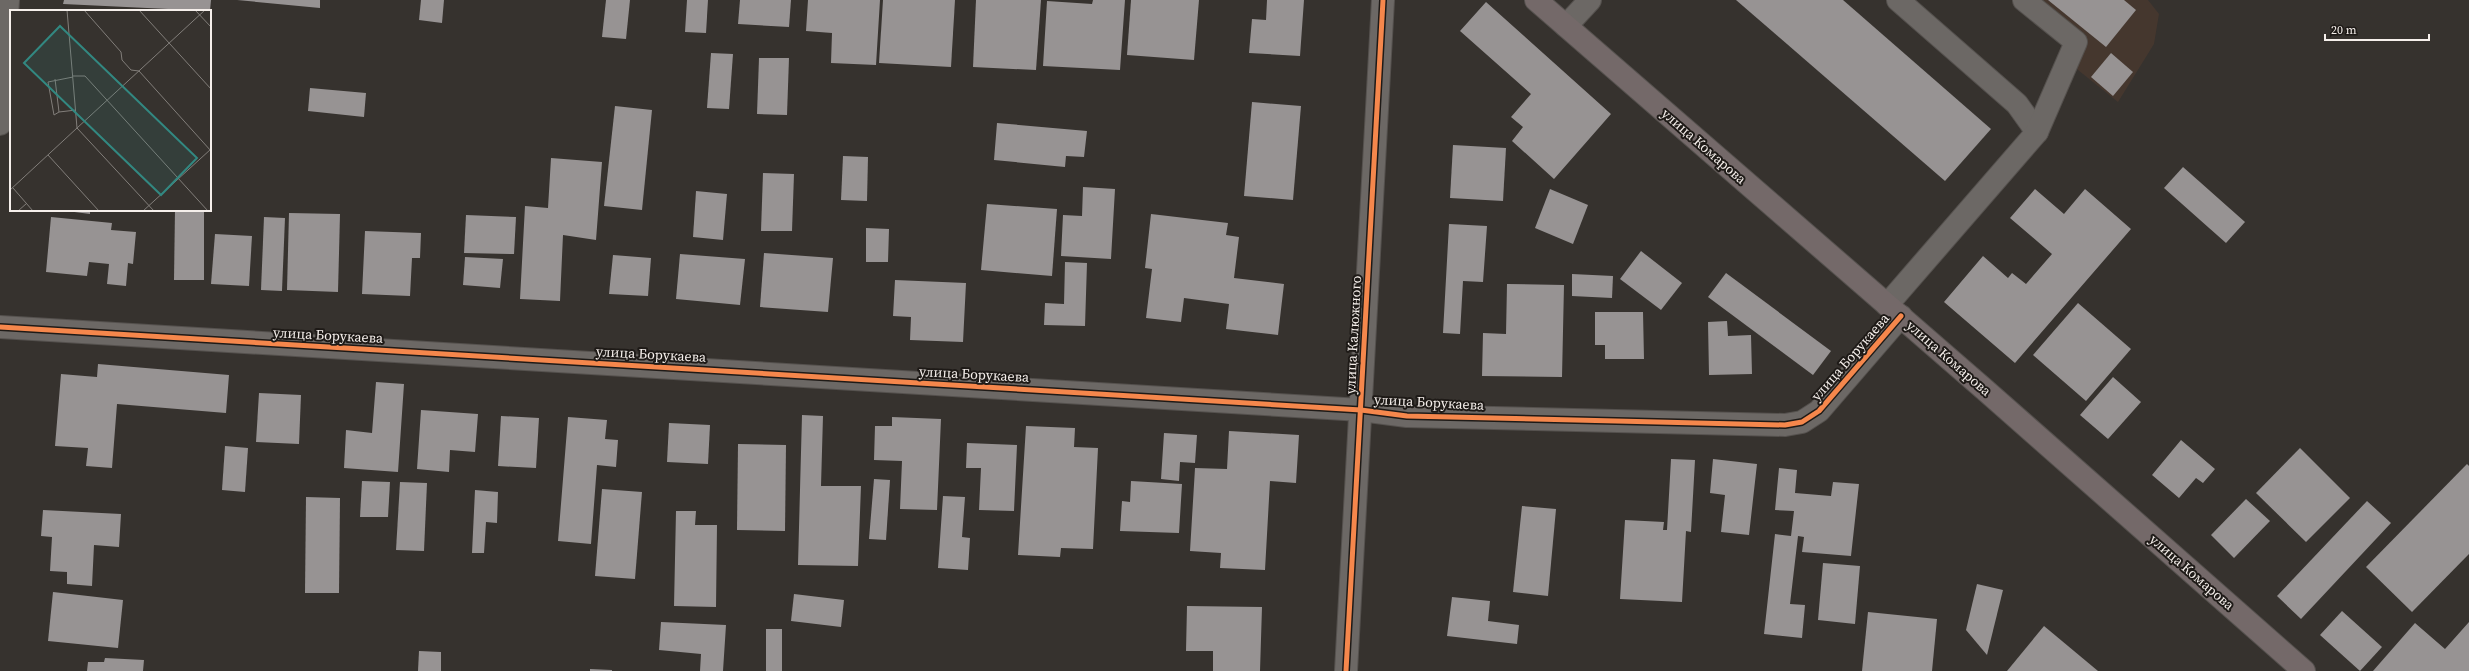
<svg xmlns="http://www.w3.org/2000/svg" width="2469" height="671" font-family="'Source Serif 4',serif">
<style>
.built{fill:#45372e}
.building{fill:#979393}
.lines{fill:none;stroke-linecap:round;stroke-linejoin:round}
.minor-casing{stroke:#55514e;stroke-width:24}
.major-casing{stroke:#55514e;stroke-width:24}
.minor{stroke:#6c6865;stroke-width:22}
.major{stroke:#746969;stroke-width:22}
.cycleway-casing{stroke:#1e1a17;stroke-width:8}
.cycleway{stroke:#f5874c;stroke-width:5}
.labels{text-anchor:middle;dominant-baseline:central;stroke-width:4;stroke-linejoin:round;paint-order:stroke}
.street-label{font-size:14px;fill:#f5efeb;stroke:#1e1a17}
.inset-road{fill:none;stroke:#827e7a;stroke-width:1}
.view{fill:#328881;fill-opacity:0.15;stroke:#328881;stroke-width:2}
.inset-edge{fill:none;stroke:#f5efeb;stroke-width:2}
</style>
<rect width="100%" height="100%" fill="#36322e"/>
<polygon class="built" points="2040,0 2148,0 2159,14 2154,44 2118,102 2063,58 2083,34"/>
<g class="building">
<polygon points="64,0 211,0 210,11 63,4"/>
<polygon points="237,0 320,0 320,8"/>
<polygon points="421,0 444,0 442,23 419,20"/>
<polygon points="606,0 630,0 626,39 602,37"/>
<polygon points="687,0 708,0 706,33 685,32"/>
<polygon points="740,0 791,0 789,27 738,24"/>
<polygon points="808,0 880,0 876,65 831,63 832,33 806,31"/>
<polygon points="883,0 955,0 951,67 879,63"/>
<polygon points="976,0 1041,0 1036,70 973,67"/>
<polygon points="1093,0 1125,0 1120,70 1043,66 1047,1 1092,4"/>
<polygon points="1131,0 1199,0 1194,60 1127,55"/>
<polygon points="1267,0 1304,0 1300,56 1249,53 1252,19 1266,20"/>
<polygon points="1736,0 1843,0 1991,129 1945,181"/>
<polygon points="2048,0 2124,0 2136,10 2106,47"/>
<polygon points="1486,2 1611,114 1554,179 1512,141 1523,127 1511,117 1531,94 1460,31"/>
<polygon points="711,53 733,54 729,109 707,108"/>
<polygon points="2111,53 2133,72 2113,96 2091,77"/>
<polygon points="759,58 789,58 787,115 757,114"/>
<polygon points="310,88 366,93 364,117 308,111"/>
<polygon points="1252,102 1301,106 1293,200 1244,196"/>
<polygon points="615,106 652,110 642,210 604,206"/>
<polygon points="997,123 1087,131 1084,157 1066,156 1065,167 994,160"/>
<polygon points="1453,145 1506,148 1503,201 1450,198"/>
<polygon points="843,156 868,157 867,201 841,200"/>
<polygon points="551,158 602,162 596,240 563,235 560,301 520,299 525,206 548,208"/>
<polygon points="2183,167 2245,222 2226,243 2164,188"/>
<polygon points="763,173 794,174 792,231 761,231"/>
<polygon points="1083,187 1115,189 1111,259 1061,256 1063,215 1082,216"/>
<polygon points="1550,189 1588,205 1573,244 1535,228"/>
<polygon points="2035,189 2064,214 2085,189 2131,229 2015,363 1944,302 1983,256 2008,278 2012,273 2026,284 2052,254 2010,218"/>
<polygon points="696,191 727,194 723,240 693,237"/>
<polygon points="987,204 1057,209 1052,276 981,270"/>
<polygon points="59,210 90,210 90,214"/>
<polygon points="175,210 204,210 204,280 174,280"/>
<polygon points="289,213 340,214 338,292 287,290"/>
<polygon points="1151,214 1228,223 1226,235 1239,237 1234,278 1284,284 1278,335 1226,329 1229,304 1184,298 1181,322 1146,318 1152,269 1145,268"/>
<polygon points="466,215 516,217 514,254 464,253"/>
<polygon points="51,217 112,223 111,230 136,232 133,264 128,263 126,286 107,284 109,264 89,262 87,276 46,272"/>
<polygon points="264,217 285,218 282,291 261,290"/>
<polygon points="1449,224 1487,226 1483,282 1463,281 1460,334 1443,333"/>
<polygon points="866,228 889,229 888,262 866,262"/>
<polygon points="365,231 421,233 420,258 412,258 410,296 362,294"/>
<polygon points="215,234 252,236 249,286 211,284"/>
<polygon points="1641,251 1682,283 1661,310 1620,279"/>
<polygon points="764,253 833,258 828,312 760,307"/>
<polygon points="680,254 745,259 740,305 676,299"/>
<polygon points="613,255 651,258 648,296 609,294"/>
<polygon points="465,257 503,259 500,288 463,285"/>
<polygon points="1065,262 1087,263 1085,326 1044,325 1045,303 1064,304"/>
<polygon points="1726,273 1831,351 1813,375 1708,297"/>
<polygon points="1572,274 1613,276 1612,298 1572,296"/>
<polygon points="895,280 966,283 963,342 910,340 911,317 893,316"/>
<polygon points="1507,284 1564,285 1562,377 1482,376 1483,333 1506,334"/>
<polygon points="2078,303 2131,349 2086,401 2033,355"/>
<polygon points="1595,312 1643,312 1644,359 1605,359 1605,345 1595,345"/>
<polygon points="1727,321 1728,336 1751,335 1752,374 1709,375 1708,322"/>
<polygon points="98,364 229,375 226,413 117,404 112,468 86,466 88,448 55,446 61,374 97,377"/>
<polygon points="2113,377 2141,402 2108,439 2080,415"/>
<polygon points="376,382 404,384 398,472 344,468 346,430 372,433"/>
<polygon points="259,393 301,395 299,444 256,442"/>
<polygon points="421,410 478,414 475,452 450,450 449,472 417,469"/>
<polygon points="802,415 823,416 821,486 861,486 858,566 798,565"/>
<polygon points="501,416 539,418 536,468 498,466"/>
<polygon points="568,417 607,420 605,439 618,440 616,467 597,465 591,544 558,541"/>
<polygon points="892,417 941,419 937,510 900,509 902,461 874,460 875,426 892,426"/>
<polygon points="669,423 710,425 708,464 667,462"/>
<polygon points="1026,426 1075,428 1074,447 1098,448 1093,549 1061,548 1060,557 1018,555"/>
<polygon points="1229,431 1299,435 1296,483 1270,481 1265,570 1220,568 1221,553 1190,551 1195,468 1227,469"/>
<polygon points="1164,433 1197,435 1195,463 1180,462 1179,481 1161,479"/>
<polygon points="2181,440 2215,469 2203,483 2196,478 2179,498 2152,475"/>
<polygon points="967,443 1017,445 1014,511 979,510 981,468 966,468"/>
<polygon points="738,444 786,445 785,531 737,530"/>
<polygon points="225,446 248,448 245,492 222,490"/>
<polygon points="2300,448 2350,498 2306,542 2256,493"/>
<polygon points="1671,459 1695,460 1691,532 1686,531 1682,602 1620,599 1625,520 1664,522 1663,530 1667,530"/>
<polygon points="1713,459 1757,464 1749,535 1721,532 1725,495 1710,493"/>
<polygon points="2467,464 2469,466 2469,554 2412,612 2366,567"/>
<polygon points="1779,468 1797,470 1795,493 1831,496 1833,482 1859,484 1851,556 1802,552 1804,537 1798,536 1790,604 1805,605 1802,638 1764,634 1775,534 1791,536 1794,511 1775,510"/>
<polygon points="874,479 890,480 886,540 869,539"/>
<polygon points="362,481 390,482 388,517 360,517"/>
<polygon points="1131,481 1182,484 1179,533 1120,531 1122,501 1130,502"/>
<polygon points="400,482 427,483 424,551 396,550"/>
<polygon points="602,489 642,492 635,579 595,576"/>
<polygon points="475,490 498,492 497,523 486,522 484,553 472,553"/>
<polygon points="943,496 965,497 962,537 970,538 968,570 938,568"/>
<polygon points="306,497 340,498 339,593 305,593"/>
<polygon points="2246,499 2270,521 2234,558 2211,535"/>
<polygon points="2367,501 2391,523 2301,619 2277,596"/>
<polygon points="1522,506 1556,509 1548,596 1513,592"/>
<polygon points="43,510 121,514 119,547 94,545 92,586 67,584 67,572 50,571 52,537 41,536"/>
<polygon points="676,511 696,511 695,525 717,525 716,607 674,606"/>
<polygon points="1823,563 1860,566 1855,624 1818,620"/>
<polygon points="1977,584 2003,590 1987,655 1966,630"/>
<polygon points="53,592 123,600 118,648 48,641"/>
<polygon points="794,594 844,600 841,627 791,621"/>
<polygon points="1452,597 1490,601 1488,621 1519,625 1517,644 1447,636"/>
<polygon points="1187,606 1262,607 1260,671 1213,671 1213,651 1186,651"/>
<polygon points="2342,611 2382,647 2360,671 2320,635"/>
<polygon points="1868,612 1937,619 1932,671 1862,671"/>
<polygon points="661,622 726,625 723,671 700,671 701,654 659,650"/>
<polygon points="2469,622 2469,671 2373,671 2415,623 2445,649"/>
<polygon points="2044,626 2098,671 2007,671"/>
<rect x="766" y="629" width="16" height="42"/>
<polygon points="419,651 441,652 441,671 418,671"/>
<polygon points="105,658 144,660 143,671 87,671 88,662 104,662"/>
<polygon points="590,669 612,670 612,671 590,671"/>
</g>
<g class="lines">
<defs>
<g id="minor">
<polyline points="1898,0 2017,104 2037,132"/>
<polyline points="1566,26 1590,0"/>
<polyline points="0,124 8,0"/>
<polyline points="1887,305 2037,132 2076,42 2024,0"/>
<polyline points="0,327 1361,410 1407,416 1785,425 1802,422 1819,411 1901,316"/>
<polyline points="1346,671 1383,0"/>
</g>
<polyline id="major" points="1536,0 1984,389 2304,671"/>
</defs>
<use href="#minor" class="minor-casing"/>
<use href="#major" class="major-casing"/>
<use href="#minor" class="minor"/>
<use href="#major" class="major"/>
<defs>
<g id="cycleway">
<polyline points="0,327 1361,410 1407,416 1785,425 1802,422 1819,411 1901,316"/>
<polyline points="1346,671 1383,0"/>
</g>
</defs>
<use href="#cycleway" class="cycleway-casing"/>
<use href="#cycleway" class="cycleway"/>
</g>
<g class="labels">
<g class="street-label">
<text transform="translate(1704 146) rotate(41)">улица Комарова</text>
<text transform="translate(328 335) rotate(3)">улица Борукаева</text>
<text transform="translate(1353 335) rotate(-87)">улица Калюжного</text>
<text transform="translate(651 354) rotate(3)">улица Борукаева</text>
<text transform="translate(1850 357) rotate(-49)">улица Борукаева</text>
<text transform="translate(1949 358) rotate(41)">улица Комарова</text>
<text transform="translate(974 374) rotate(3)">улица Борукаева</text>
<text transform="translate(1429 402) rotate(3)">улица Борукаева</text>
<text transform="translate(2192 572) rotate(41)">улица Комарова</text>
</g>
</g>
<g transform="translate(10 10)">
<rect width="201" height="201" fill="#36322e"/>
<path class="inset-road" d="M74 0 111 42 112 50 121 60 129 61 201 141M129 0 201 79M185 0 201 17M63 66H75L198 201M63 67 38 72 44 105 49 102 66 100M45 69 49 102M38 145 89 201M3 178 23 201M0 180 67 118 57 0M8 201 17 193M133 201 201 139M144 201 67 118 195 0"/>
<path class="view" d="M50 16 187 148 151 185 14 53Z"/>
<rect width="201" height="201" class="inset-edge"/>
</g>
<path d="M2325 34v6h104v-6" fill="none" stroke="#f5efeb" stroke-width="2"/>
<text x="2331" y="34" font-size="12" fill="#f5efeb" stroke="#1e1a17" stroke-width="3" paint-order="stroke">20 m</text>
</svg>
